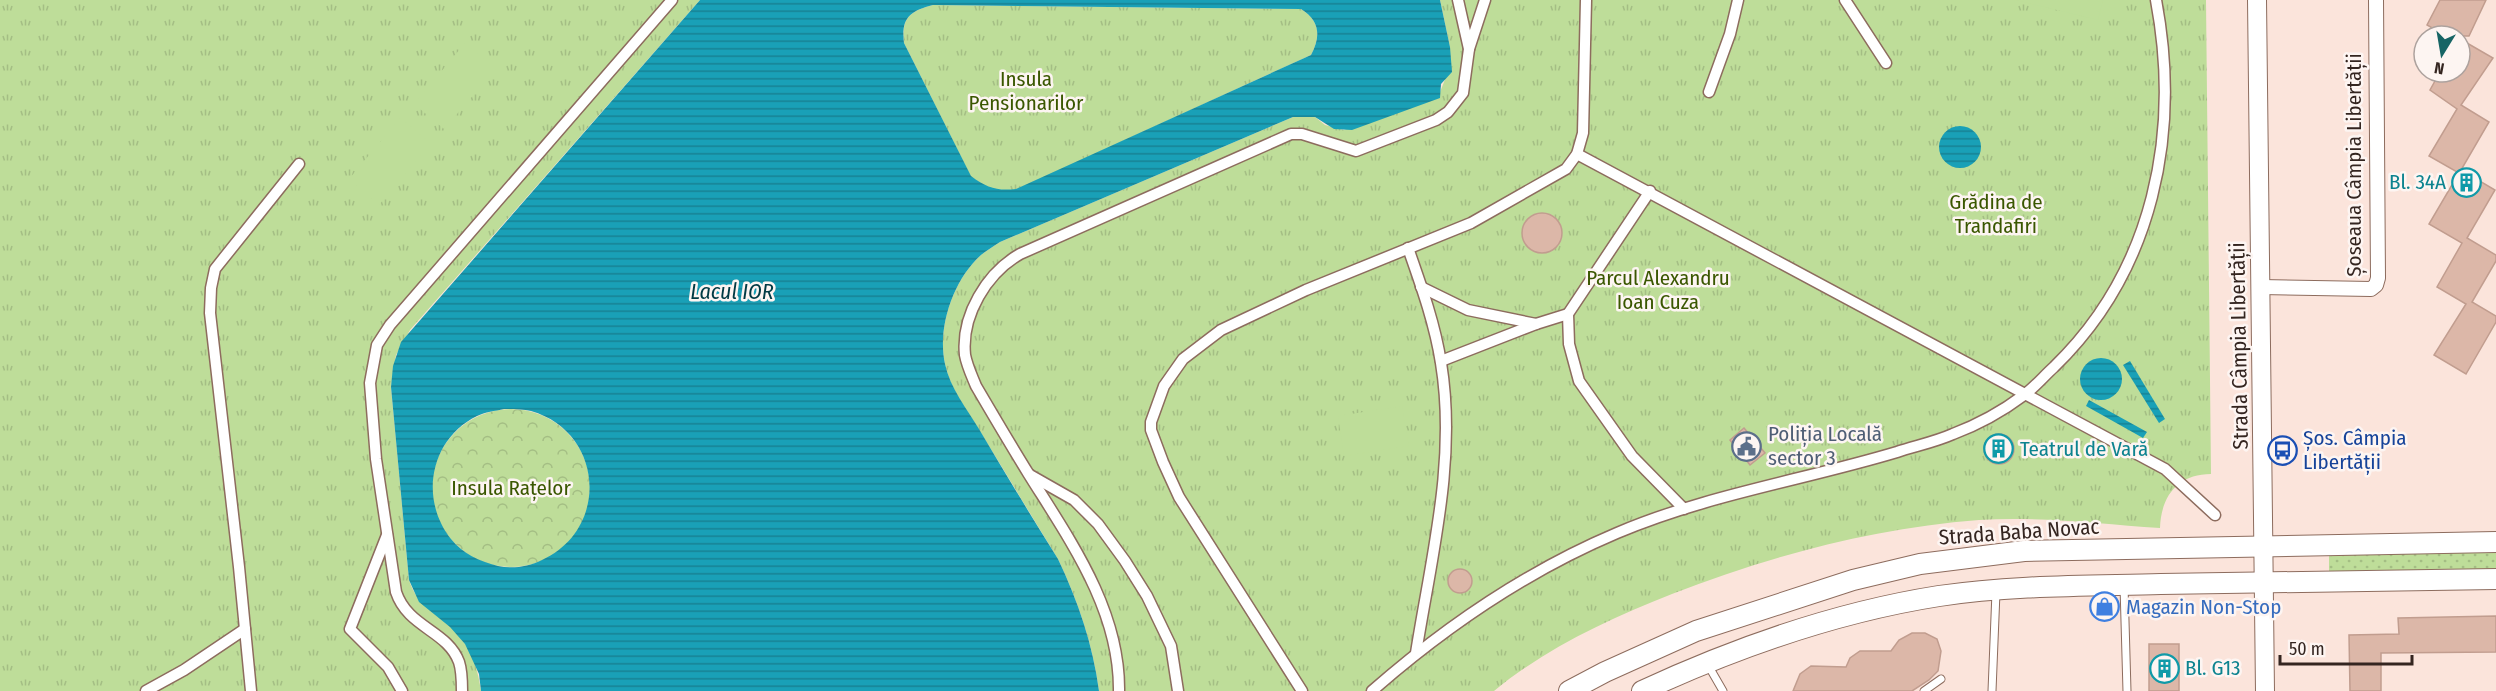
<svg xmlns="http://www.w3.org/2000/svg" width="2496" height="691" font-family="'Fira Sans Condensed',sans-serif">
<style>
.grass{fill:url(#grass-dots)}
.forest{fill:url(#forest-crowns)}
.park{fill:url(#park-tufts)}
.pitch{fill:#bedd99}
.water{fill:url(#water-rules);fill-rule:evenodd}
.building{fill:#dcb7a8;stroke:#c19d8f;stroke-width:1.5}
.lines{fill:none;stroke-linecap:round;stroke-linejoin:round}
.service-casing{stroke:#8d6c5e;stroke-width:9}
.pedestrian-casing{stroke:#8d6c5e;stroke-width:13}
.minor-casing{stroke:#8d6c5e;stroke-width:16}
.tertiary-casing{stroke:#8d6c5e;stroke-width:20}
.secondary-casing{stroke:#8d6c5e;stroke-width:22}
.service{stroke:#fff;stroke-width:7}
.pedestrian{stroke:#fff;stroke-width:10}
.minor{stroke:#fff;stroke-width:14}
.tertiary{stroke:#fff;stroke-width:18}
.secondary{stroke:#fff;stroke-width:20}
.labels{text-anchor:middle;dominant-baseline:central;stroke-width:5;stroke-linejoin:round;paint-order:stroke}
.park-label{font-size:21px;fill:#3a5700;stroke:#fdf5f2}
.street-label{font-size:21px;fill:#342520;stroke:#fdf5f2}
.culture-label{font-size:21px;fill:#0d838f;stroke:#fdf5f2;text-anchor:start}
.service-label{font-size:21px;fill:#4e5e75;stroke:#fdf5f2;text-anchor:start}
.transit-label{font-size:21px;fill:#164399;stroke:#fdf5f2;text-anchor:start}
.shop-label{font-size:21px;fill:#366cbe;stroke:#fdf5f2;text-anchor:start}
.water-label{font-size:22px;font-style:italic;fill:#013a44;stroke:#fdf5f2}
</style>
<defs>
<pattern id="grass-dots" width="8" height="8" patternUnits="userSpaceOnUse" patternTransform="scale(1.5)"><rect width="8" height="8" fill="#bedd99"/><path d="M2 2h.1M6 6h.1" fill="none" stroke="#a4be84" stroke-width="1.8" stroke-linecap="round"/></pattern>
<pattern id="forest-crowns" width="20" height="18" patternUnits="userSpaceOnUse" patternTransform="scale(1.5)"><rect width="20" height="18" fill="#bedd99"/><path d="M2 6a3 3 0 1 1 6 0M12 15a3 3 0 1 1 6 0" fill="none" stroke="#a4be84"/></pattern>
<pattern id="park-tufts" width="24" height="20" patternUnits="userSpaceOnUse" patternTransform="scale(1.5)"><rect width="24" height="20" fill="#bedd99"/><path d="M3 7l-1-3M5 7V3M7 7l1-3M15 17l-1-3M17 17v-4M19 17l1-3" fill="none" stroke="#a4be84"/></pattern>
<pattern id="water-rules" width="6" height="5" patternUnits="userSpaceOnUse" patternTransform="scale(1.5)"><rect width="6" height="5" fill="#19a0b7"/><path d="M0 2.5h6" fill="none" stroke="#178294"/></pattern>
</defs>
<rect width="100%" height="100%" fill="#fbe4db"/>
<polygon class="grass" points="2496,551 2496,569 2329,572 2329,554"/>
<circle class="forest" cx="511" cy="488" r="79"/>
<g class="park">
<path d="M0 0H700L410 330 396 355 391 387 409 580C417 607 441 615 459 635 473 651 478 671 481 691H0Z"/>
<path d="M1440 0H2206L2211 474C2178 474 2161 496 2160 528 2100 524 2039 516 1979 520 1873 528 1770 556 1672 594 1609 619 1546 648 1494 691H1099C1093 645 1078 601 1058 559 1032 517 1007 475 981 433 968 411 950 389 945 364 937 328 953 280 981 255 987 250 994 246 1000 242L1293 117H1315L1325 125 1344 130 1440 92 1446 77 1450 47Z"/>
<path d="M933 5 1301 9C1320 21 1321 36 1311 55L1016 190C994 191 989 189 971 177L904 43C901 19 909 11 933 5Z"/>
</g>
<g class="pitch">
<polygon points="2016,0 2103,0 2098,20"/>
<polygon points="465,43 496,69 444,129 414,104"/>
<polygon points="400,118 431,143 379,205 349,179"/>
<polygon points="1402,406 1409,446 1344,456 1338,416"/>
</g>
<g class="water">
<path d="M700 0H1440L1450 47 1452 72 1441 84 1440 98 1352 130 1334 129 1315 117H1293L1000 242C994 246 987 250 981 255 953 280 937 328 945 364 950 388 967 409 979 429 1005 473 1031 516 1058 559 1078 601 1093 645 1099 691H481L479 674 465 644 450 627 419 602 409 580 391 387 393 366 401 342ZM933 5 1301 9C1320 21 1321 36 1311 55L1016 189C997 191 987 188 971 176L904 43C901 19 909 11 933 5ZM504 409C512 409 523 409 531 411 604 432 610 529 542 560 528 567 512 569 498 566 479 561 463 554 451 539 419 499 430 439 477 416 485 412 495 411 504 409Z"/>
<circle cx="1960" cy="147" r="21"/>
<circle cx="2101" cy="379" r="21"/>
<polygon points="2130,361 2165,419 2159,423 2123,365"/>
<polygon points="2089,400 2147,432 2143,438 2086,406"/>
</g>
<g class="building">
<polygon points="2440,0 2486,0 2469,36 2446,36 2427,25"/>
<polygon points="2460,39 2493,58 2461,105 2489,122 2461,170 2495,190 2467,238 2496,255 2496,261 2472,302 2496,316 2496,322 2466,374 2434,355 2466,304 2437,287 2462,243 2429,224 2459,173 2429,156 2457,109 2430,90 2440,72 2460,72"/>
<circle cx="1542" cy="233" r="20"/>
<polygon points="1744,428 1765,453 1750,465 1730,440"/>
<circle cx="1999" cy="449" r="15"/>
<circle cx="1460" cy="581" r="12"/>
<polygon points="2496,616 2496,652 2381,653 2381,691 2350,691 2349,635 2399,634 2398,618"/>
<polygon points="1912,633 1925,633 1937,639 1941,651 1938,671 1929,680 1912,691 1793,691 1800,674 1811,666 1846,667 1850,658 1860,651 1891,651 1899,640"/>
<rect x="2149" y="644" width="30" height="47"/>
</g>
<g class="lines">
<defs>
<g id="service">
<polyline points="2124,586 2127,691"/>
<polyline points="1708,665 1723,691"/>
<polyline points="1924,691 1941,679"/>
<polyline points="1992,691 1996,592"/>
</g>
<g id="pedestrian">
<polyline points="1845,0 1886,63"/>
<polyline points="1469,49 1485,0"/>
<polyline points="1709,92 1730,34 1738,0"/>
<polyline points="1577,154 2165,469 2215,515"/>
<polyline points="1650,191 1568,314 1569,344 1579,381 1632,456 1684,509"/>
<path d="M1408 248C1421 285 1435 324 1441 363 1457 460 1431 558 1416 653"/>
<polyline points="1421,287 1468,310 1536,324"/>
<polyline points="1441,361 1536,324 1568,314"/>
<polyline points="1030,475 1074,500 1098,524 1125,561 1147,596 1171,646 1178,691"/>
<polyline points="387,535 350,629 388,667 402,691"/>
<polyline points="146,691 184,670 245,629"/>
<polyline points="251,691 239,567 210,313 211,288 215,269 299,164"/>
<path d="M462 691C462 682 462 671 459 662 447 630 408 628 396 592L376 459 370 383 377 345 390 325 672 0"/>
<path d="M1119 691C1120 609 1069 539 1028 473 1010 444 993 415 976 386 972 376 967 366 965 355 961 315 987 273 1020 254L1291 134H1302L1356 151 1436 120 1448 112 1463 93 1469 49 1458 0"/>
<polyline points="1302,691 1179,497 1163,462 1151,430 1151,422 1164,386 1183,359 1221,330 1306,290 1471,223 1566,169 1577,154 1583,133 1586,0"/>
<path d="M1372 691C1445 627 1527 571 1617 533 1706 495 1804 480 1897 452 1915 446 1935 442 1953 434 1977 425 2004 410 2024 395 2035 387 2044 376 2054 367 2154 270 2181 133 2156 0"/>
</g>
<polyline id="minor" points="2261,287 2371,289 2376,285 2378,278 2376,0"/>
<polyline id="tertiary" points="2257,0 2265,691"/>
<g id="secondary">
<polyline points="1569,691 1605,672 1696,631 1853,580 1920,564 2024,551 2496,542"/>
<path d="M1642 691C1735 648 1837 612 1939 596 2012 585 2088 586 2161 584 2272 582 2384 581 2496 579"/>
</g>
</defs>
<use href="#service" class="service-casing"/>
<use href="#pedestrian" class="pedestrian-casing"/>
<use href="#minor" class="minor-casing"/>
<use href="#tertiary" class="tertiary-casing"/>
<use href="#secondary" class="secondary-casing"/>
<use href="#service" class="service"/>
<use href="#pedestrian" class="pedestrian"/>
<use href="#minor" class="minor"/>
<use href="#tertiary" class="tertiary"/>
<use href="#secondary" class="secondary"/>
</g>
<defs>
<symbol id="building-ring" viewBox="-11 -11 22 22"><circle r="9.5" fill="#fdf5f2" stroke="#0f9aa8" stroke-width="1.5"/><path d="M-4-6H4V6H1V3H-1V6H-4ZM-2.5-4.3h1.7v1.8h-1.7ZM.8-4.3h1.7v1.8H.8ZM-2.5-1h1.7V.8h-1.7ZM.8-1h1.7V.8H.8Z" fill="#0f9aa8"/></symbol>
<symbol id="civic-ring" viewBox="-11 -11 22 22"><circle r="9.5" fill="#fdf5f2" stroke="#5c6f8a" stroke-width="1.5"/><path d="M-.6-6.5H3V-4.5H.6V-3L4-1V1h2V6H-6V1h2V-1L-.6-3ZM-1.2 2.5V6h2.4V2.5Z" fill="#5c6f8a"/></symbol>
<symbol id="bus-ring" viewBox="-11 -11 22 22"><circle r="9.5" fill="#fdf5f2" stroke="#1a4fb4" stroke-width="1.5"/><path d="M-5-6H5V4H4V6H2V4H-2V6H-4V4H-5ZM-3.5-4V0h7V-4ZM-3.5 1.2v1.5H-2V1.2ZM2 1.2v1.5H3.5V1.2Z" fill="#1a4fb4"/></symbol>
<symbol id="shop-ring" viewBox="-11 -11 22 22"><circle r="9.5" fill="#fdf5f2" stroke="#3f7fe0" stroke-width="1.5"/><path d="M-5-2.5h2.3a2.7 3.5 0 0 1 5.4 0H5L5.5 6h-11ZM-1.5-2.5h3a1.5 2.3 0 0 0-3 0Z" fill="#3f7fe0"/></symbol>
</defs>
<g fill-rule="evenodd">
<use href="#building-ring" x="2450" y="166" width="33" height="33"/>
<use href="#civic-ring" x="1730" y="430" width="33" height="33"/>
<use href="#building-ring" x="1982" y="432" width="33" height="33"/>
<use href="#bus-ring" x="2266" y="434" width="33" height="33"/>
<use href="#shop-ring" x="2088" y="590" width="33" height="33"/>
<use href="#building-ring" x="2148" y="652" width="33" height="33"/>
</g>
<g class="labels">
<g class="park-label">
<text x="1026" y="79">Insula<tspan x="1026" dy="24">Pensionarilor</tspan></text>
<text x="1996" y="202">Grădina de<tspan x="1996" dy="24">Trandafiri</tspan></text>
<text x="1658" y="278">Parcul Alexandru<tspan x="1658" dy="24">Ioan Cuza</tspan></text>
<text x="511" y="488">Insula Rațelor</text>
</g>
<g class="street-label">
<text transform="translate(2354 165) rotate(-90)">Șoseaua Câmpia Libertății</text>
<text transform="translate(2239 346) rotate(-91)">Strada Câmpia Libertății</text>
<text transform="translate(2019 532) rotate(-4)">Strada Baba Novac</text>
</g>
<g class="culture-label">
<text x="2446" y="182" text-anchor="end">Bl. 34A</text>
<text x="2020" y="449">Teatrul de Vară</text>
<text x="2185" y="668">Bl. G13</text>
</g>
<g class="service-label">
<text x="1768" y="434">Poliția Locală<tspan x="1768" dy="24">sector 3</tspan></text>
</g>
<g class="transit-label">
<text x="2303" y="438">Șos. Câmpia<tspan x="2303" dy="24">Libertății</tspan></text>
</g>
<g class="shop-label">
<text x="2126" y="607">Magazin Non-Stop</text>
</g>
<g class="water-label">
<text x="732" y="291">Lacul IOR</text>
</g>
</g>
<g transform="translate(2442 54) rotate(191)"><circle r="28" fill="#fdf5f2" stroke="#ada29e" stroke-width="1.5"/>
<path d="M0-4.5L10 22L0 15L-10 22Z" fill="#176565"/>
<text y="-9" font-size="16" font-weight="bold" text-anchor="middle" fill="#342520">N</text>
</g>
<path d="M2280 655v9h132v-9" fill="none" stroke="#342520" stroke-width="3"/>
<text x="2289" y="655" font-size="18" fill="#342520" stroke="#fdf5f2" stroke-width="4.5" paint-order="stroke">50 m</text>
</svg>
